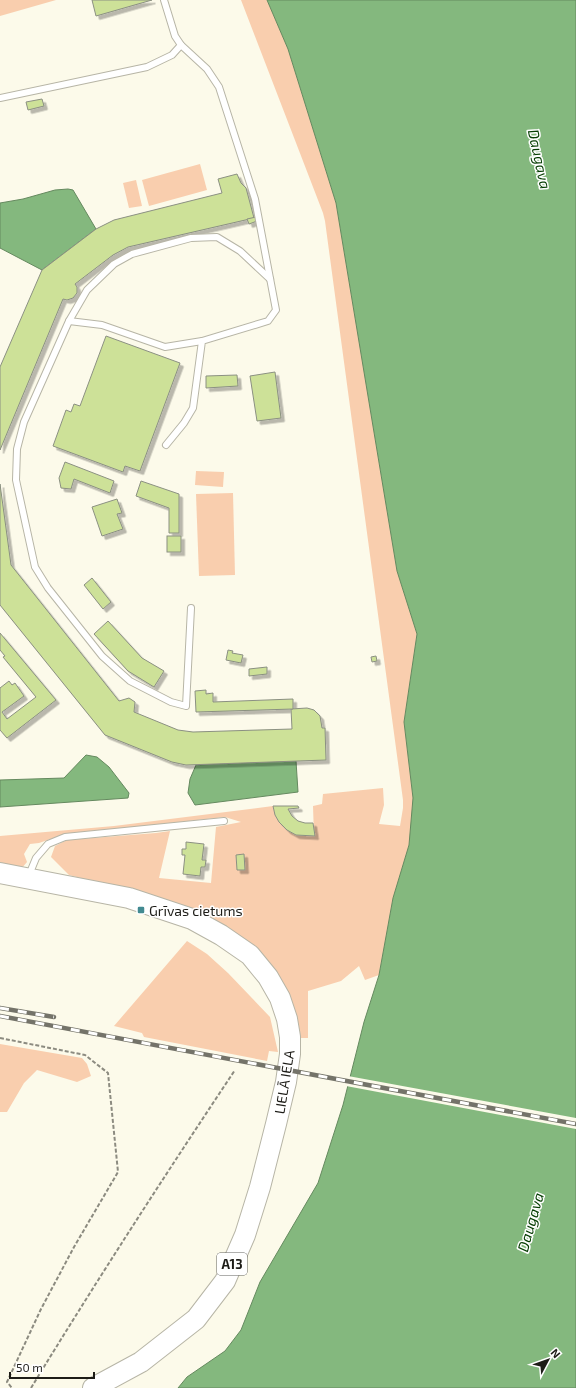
<svg xmlns="http://www.w3.org/2000/svg" width="576" height="1388" font-family="'Exo 2',sans-serif">
<style>
.green{fill:#f9ceae}
.water{fill:#84b87e;stroke:#65895f}
.pier{fill:#fcfaea}
.building{fill:#cde198;stroke:#8b9082;filter:url(#shadow)}
.lines{fill:none;stroke-linecap:round;stroke-linejoin:round}
.service-casing{stroke:#b7b5a6;stroke-width:8}
.primary-casing{stroke:#b7b5a6;stroke-width:22}
.path{stroke:#8c8b80;stroke-width:2;stroke-dasharray:4 2;stroke-linecap:butt}
.service{stroke:#fff;stroke-width:6}
.primary{stroke:#fff;stroke-width:20}
.rail-casing{stroke:#747369;stroke-width:4.5}
.rail{stroke:#fff;stroke-width:3;stroke-dasharray:9;stroke-linecap:butt}
.poi-dot{fill:#428a91;stroke:#fff;stroke-width:1.5}
.labels{text-anchor:middle;dominant-baseline:central;stroke-width:3;stroke-linejoin:round;paint-order:stroke}
.shield{fill:#fff;stroke:#61605d;stroke-width:1}
.shield-label{font-size:13px;font-weight:bold;fill:#1d1c17}
.poi-label{font-size:14px;fill:#1d1c17;stroke:#fff;text-anchor:start}
.street-label{font-size:14px;fill:#1d1c17;stroke:#fff}
.water-label{font-size:15px;font-style:italic;fill:#053d02;stroke:#fff}
</style>
<defs>
<filter id="shadow"><feDropShadow dx="3.5" dy="3.5" stdDeviation="0" flood-color="#0004"/></filter>
</defs>
<rect width="100%" height="100%" fill="#fcfaea"/>
<g class="green">
<polygon points="0,0 56,0 0,16"/>
<path d="M241 0H267L288 49 336 203 397 571 417 634 404 722 413 798 411 829 409 845 393 898 379 975 365 980 359 966 341 981 308 991V1038H298L293 1008 218 923 170 901 69 875 51 857 55 846 67 840 156 833 170 831 159 878 211 883 216 827 241 822 225 817 62 835 39 843 30 844 24 854 27 862 21 869 0 867V836L114 826 273 806C278 829 292 837 314 836L313 806 322 804 323 794 383 788 384 805 379 824 400 826 403 808V800L325 221 323 213Z"/>
<polygon points="200,164 207,190 149,206 142,180"/>
<polygon points="136,180 142,206 129,208 123,183"/>
<polygon points="196,471 224,472 223,487 195,485"/>
<polygon points="233,493 235,575 199,576 196,494"/>
<polygon points="187,941 207,954 228,973 270,1017 278,1052 269,1051 267,1061 144,1037 142,1033 114,1026"/>
<polygon points="0,1044 82,1058 87,1064 91,1076 77,1082 37,1070 24,1083 7,1112 0,1112"/>
</g>
<g class="water">
<polygon points="267,0 576,0 576,1388 178,1388 187,1377 225,1351 241,1330 260,1282 318,1183 343,1105 364,1022 379,975 393,898 409,845 413,798 404,722 417,634 397,571 336,203 288,49"/>
<polygon points="68,189 73,190 96,229 42,270 0,248 0,203 23,199 55,190"/>
<polygon points="86,755 97,757 109,767 129,793 128,798 0,807 0,780 64,778"/>
<polygon points="296,761 298,792 195,805 188,793 190,779 196,765"/>
</g>
<polygon class="pier" points="348,1076 576,1118 576,1129 346,1086"/>
<g class="building">
<polygon points="92,0 152,0 96,16"/>
<polygon points="42,99 44,106 28,110 26,102"/>
<polygon points="237,174 241,183 246,188 254,218 128,247 113,255 75,284 77,287 77,293 73,298 67,300 63,299 0,450 0,367 42,270 96,229 114,220 222,193 218,179"/>
<polygon points="256,217 257,221 249,224 247,219"/>
<polygon points="106,336 180,363 140,471 125,466 123,472 53,446 66,410 71,412 74,404 80,406"/>
<polygon points="275,372 281,418 257,421 250,376"/>
<polygon points="237,375 238,386 206,388 206,376"/>
<polygon points="65,462 114,481 110,493 74,479 71,489 61,488 59,478"/>
<polygon points="141,481 179,494 179,533 169,533 169,508 136,496"/>
<polygon points="0,484 11,565 119,701 129,698 135,702 134,712 178,730 193,732 292,729 291,709 307,708 314,710 320,716 322,728 325,728 326,760 186,765 172,762 105,735 0,605"/>
<polygon points="117,499 122,513 117,514 123,529 102,536 92,507"/>
<rect x="167" y="536" width="14" height="16"/>
<polygon points="92,578 111,602 103,609 84,585"/>
<polygon points="108,621 142,658 164,671 154,687 128,671 94,634"/>
<polygon points="0,633 56,700 7,738 0,730 0,688 9,681 12,685 15,683 24,696 2,712 7,719 36,697 3,657 5,656 0,650"/>
<polygon points="228,650 233,651 232,653 243,655 241,663 226,660"/>
<polygon points="376,656 377,661 372,662 371,657"/>
<polygon points="267,667 267,674 249,676 249,669"/>
<polygon points="206,690 206,694 213,693 213,702 293,699 293,709 196,712 195,691"/>
<polygon points="273,806 298,806 299,808 288,809 292,816 298,821 305,823 313,823 315,836 296,835 287,830 279,822 275,815"/>
<polygon points="186,842 204,844 202,860 206,860 205,867 201,867 200,876 183,874 185,855 182,855 182,849 186,849"/>
<polygon points="244,854 245,870 237,870 236,855"/>
</g>
<g class="lines">
<defs>
<g id="service">
<polyline points="164,0 175,36 181,45 207,69 219,87 255,199 276,310 268,321 202,341 193,408 184,423 166,445"/>
<polyline points="0,98 147,67 172,55 181,45"/>
<polyline points="69,321 102,325 165,347 202,341"/>
<polyline points="191,608 186,706 171,702 130,681 102,656 48,588 35,567 16,480 17,449 24,422 69,321 87,290 114,264 132,254 191,238 217,237 240,251 270,279"/>
<polyline points="29,875 36,858 48,844 65,837 224,821"/>
</g>
<polyline id="primary" points="0,873 129,898 192,919 221,935 250,955 268,977 280,998 287,1019 290,1037 290,1054 286,1082 276,1124 260,1187 245,1235 225,1281 196,1319 141,1362 93,1388"/>
</defs>
<use href="#service" class="service-casing"/>
<use href="#primary" class="primary-casing"/>
<g class="path">
<polyline points="0,1038 85,1055 108,1073 118,1172 74,1247 41,1309 7,1382 12,1388"/>
<path d="M31 1388C97 1280 165 1175 235 1070"/>
</g>
<use href="#service" class="service"/>
<use href="#primary" class="primary"/>
<defs>
<g id="rail">
<polyline points="0,1008 54,1017"/>
<polyline points="0,1016 576,1124"/>
</g>
</defs>
<use href="#rail" class="rail-casing"/>
<use href="#rail" class="rail"/>
</g>
<rect class="poi-dot" x="137" y="906" width="8" height="8" rx="2"/>
<g class="labels">
<rect class="shield" x="217" y="1253" width="30" height="22" rx="3"/>
<g class="shield-label">
<text x="232" y="1264">A13</text>
</g>
<g class="poi-label">
<text x="149" y="910">Grīvas cietums</text>
</g>
<g class="street-label">
<text transform="translate(284 1082) rotate(-81)">LIELĀ IELA</text>
</g>
<g class="water-label">
<text transform="translate(540 159) rotate(78)">Daugava</text>
<text transform="translate(530 1222) rotate(-74)">Daugava</text>
</g>
</g>
<g transform="translate(548 1360) rotate(49)" stroke="#ffffff" stroke-width="3" paint-order="stroke">
<path d="M0-3L7 15L0 10L-7 15Z" fill="#1d1c17"/>
<text y="-6" font-size="11" font-weight="bold" text-anchor="middle" fill="#1d1c17">N</text>
</g>
<path d="M10 1372v6h84v-6" fill="none" stroke="#1d1c17" stroke-width="2"/>
<text x="16" y="1372" font-size="12" fill="#1d1c17" stroke="#ffffff" stroke-width="3" paint-order="stroke">50 m</text>
</svg>
